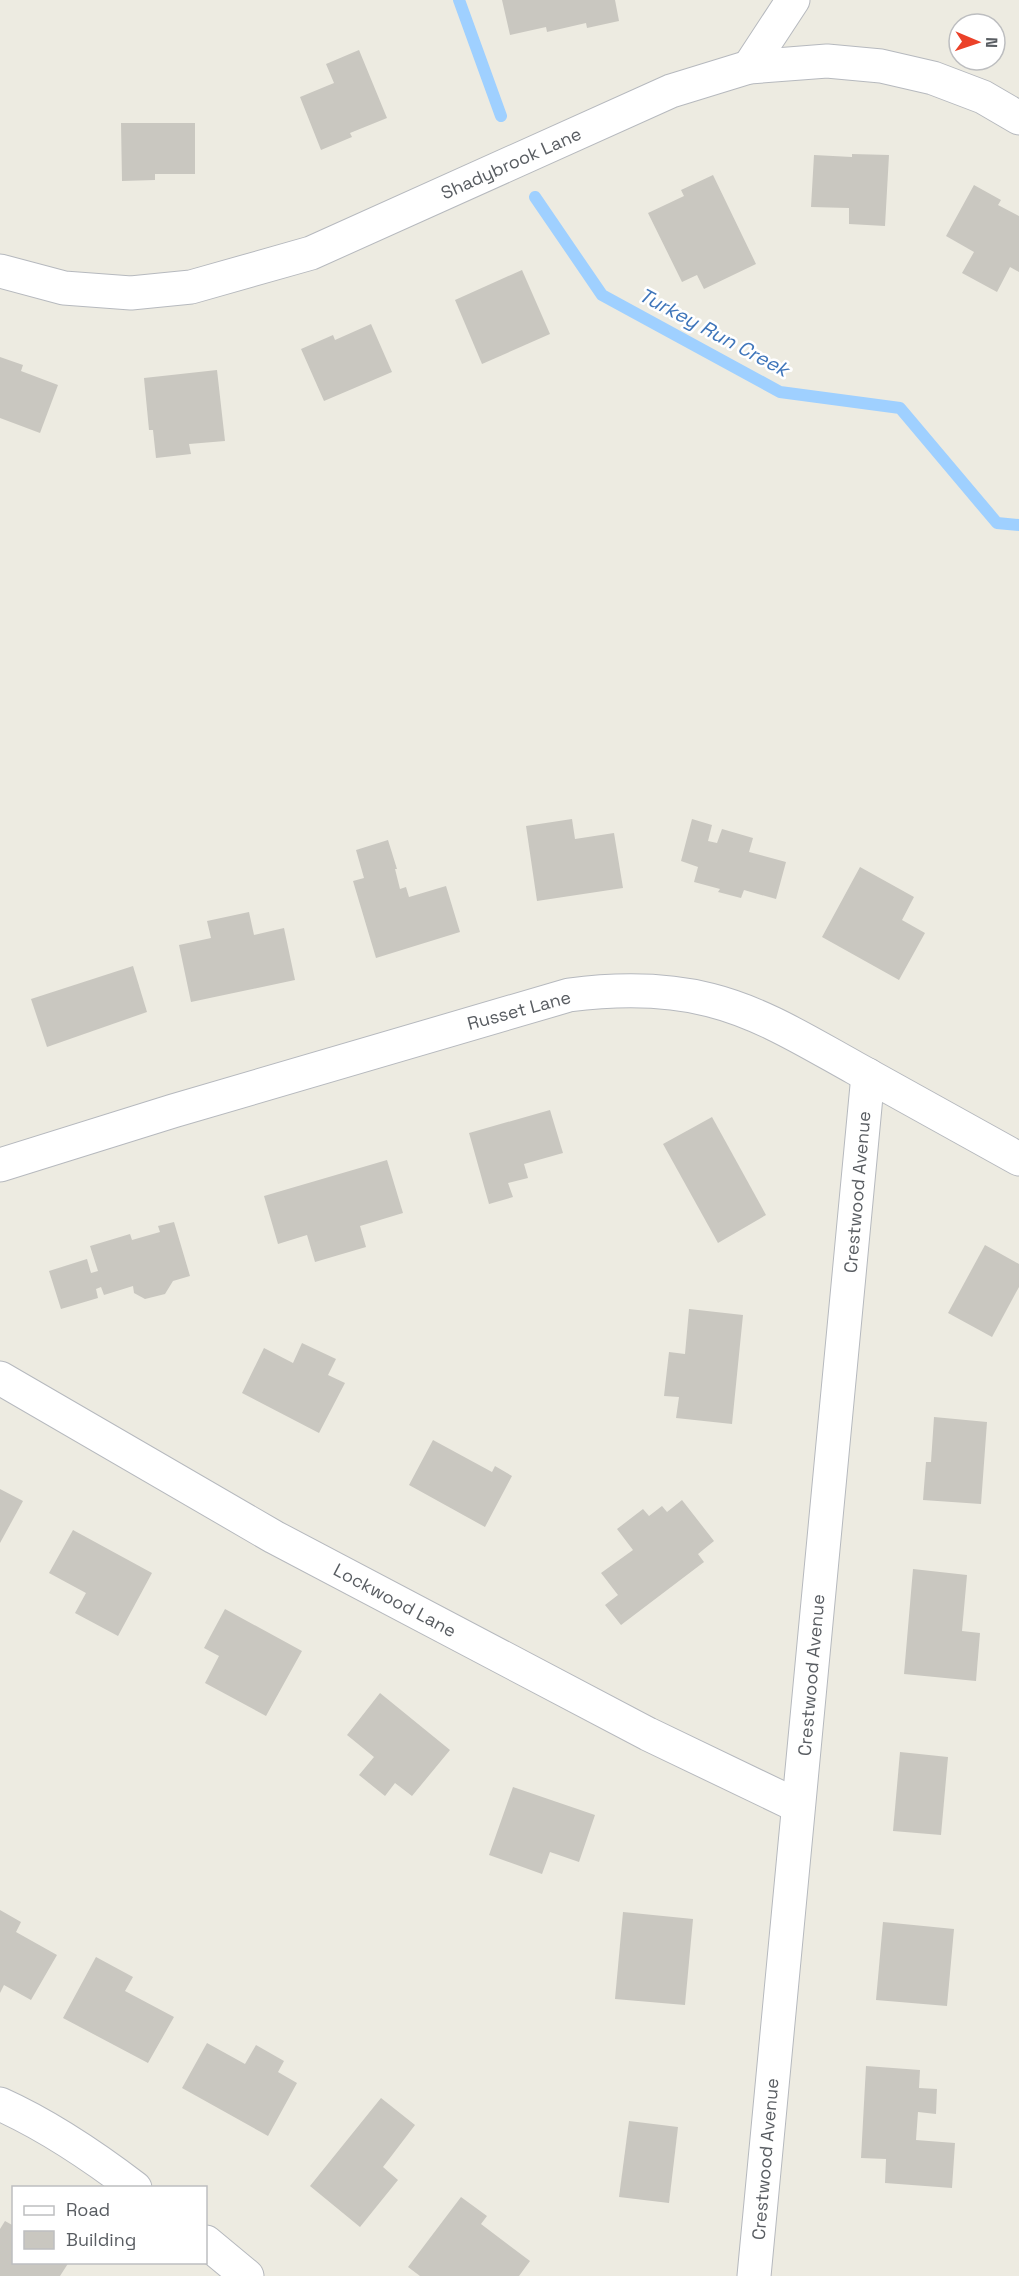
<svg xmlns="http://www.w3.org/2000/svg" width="1019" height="2276" font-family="'Space Grotesk',sans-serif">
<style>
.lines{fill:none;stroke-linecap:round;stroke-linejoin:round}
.stream{stroke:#9fd0ff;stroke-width:12}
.building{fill:#c9c7c0}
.street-casing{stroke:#b6b9be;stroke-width:35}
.street{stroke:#fff;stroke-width:33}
.labels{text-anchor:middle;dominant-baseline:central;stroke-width:5;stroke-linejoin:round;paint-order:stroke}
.street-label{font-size:18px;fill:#595d62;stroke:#fff}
.water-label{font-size:20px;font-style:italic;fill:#3e75ba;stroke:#fff}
</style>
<rect width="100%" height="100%" fill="#edebe1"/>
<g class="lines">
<g class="stream">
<polyline points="459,0 501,116"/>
<polyline points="535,197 602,295 780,392 900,408 997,523 1019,525"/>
</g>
</g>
<g class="building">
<polygon points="502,0 615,0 619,21 587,28 586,23 547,32 546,27 510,35"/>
<polygon points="359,50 387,118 350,133 352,137 321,150 300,97 334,83 326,64"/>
<polygon points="121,123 195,123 195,174 155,174 155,180 122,181"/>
<polygon points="852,154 889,155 885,226 849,224 849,208 811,207 814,155 852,157"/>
<polygon points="713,175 756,264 704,289 697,275 682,282 648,213 684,196 681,190"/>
<polygon points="974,185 1001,200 998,205 1019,216 1019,272 1010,267 997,292 962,273 974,252 946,236"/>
<polygon points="522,270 550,334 482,364 455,300"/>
<polygon points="371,324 392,372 324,401 301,349 333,335 335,340"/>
<polygon points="0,357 23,365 21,371 58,385 40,433 0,418"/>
<polygon points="217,370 225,441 189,444 191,454 156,458 153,430 149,430 144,378"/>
<polygon points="572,819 575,839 614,833 623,888 537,901 526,826"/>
<polygon points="692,819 712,825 708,841 717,843 722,829 753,838 749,852 786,862 776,899 744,890 741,898 718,892 720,889 694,882 698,867 681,861"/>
<polygon points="388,840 397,869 395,869 400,889 406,887 409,897 446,886 460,932 376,958 353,881 364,878 356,850"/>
<polygon points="860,867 914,897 902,920 925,933 899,980 822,937"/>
<polygon points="249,912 254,935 284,928 295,980 191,1002 179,945 211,938 207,921"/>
<polygon points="133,966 147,1012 47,1047 31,999"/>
<polygon points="550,1110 563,1153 524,1164 528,1178 508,1183 513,1197 489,1204 469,1133"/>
<polygon points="712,1117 766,1215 718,1243 663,1144"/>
<polygon points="387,1160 403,1213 360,1226 366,1247 315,1262 307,1235 278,1244 264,1196"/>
<polygon points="174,1222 190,1276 173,1281 165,1294 145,1299 134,1293 133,1286 104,1295 101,1287 96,1289 98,1298 61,1309 49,1271 87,1259 91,1273 98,1271 90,1246 130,1234 132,1240 160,1232 158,1226"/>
<polygon points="985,1245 1019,1264 1019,1287 992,1337 948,1313"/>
<polygon points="689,1309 743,1315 732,1424 676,1418 679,1397 664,1396 669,1352 685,1354"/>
<polygon points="302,1343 336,1359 328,1375 345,1383 319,1433 242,1393 264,1348 293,1363"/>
<polygon points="934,1417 987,1422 981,1504 923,1500 926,1462 931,1462"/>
<polygon points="433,1440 492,1472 495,1466 512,1476 485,1527 409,1485"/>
<polygon points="0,1489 23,1501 0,1543"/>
<polygon points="682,1500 714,1541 698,1554 704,1562 621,1625 605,1605 618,1595 601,1573 633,1550 617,1529 643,1509 649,1516 662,1506 667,1512"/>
<polygon points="73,1530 152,1573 118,1636 75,1613 86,1593 49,1573"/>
<polygon points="913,1569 967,1575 962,1631 980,1633 976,1681 904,1674"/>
<polygon points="225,1609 302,1651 266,1716 205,1683 219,1656 204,1648"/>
<polygon points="380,1693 450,1750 412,1796 395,1783 385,1796 359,1775 374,1757 347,1735"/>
<polygon points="900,1752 948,1757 941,1835 893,1831"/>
<polygon points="513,1787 595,1815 579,1862 550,1852 542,1874 489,1855"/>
<polygon points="0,1910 21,1922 16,1932 57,1955 31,2000 4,1985 0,1993"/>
<polygon points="623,1912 693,1919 685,2005 615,1999"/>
<polygon points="883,1922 954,1929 947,2006 876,2000"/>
<polygon points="96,1957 133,1977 125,1991 174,2017 148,2063 63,2018"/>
<polygon points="207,2043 245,2064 256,2045 284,2061 278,2072 297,2083 268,2136 182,2088"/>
<polygon points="866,2066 920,2070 919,2088 937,2089 936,2114 918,2112 916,2140 955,2143 952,2188 885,2183 886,2159 861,2158"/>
<polygon points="381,2098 415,2125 383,2167 398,2180 360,2227 310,2186"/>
<polygon points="629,2121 678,2127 669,2203 619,2197"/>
<polygon points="461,2197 487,2216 481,2224 530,2261 519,2276 420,2276 408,2267"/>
<polygon points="5,2221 14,2226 14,2262 69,2262 60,2276 0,2276 0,2229"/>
</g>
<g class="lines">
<defs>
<g id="street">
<polyline points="749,67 793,0"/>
<polyline points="0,271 64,288 131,293 191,287 311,253 671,91 749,67 827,61 881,66 933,78 983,97 1019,118"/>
<path d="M0 1165 173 1111 569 995C616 989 663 988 710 1000 762 1013 808 1042 855 1068 909 1098 964 1128 1019 1159"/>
<polyline points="0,1378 274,1537 648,1734 798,1806"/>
<path d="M0 2104C49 2126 93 2156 135 2188"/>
<polyline points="206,2242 247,2276"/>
<polyline points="754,2276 868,1075"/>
</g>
</defs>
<use href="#street" class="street-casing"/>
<use href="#street" class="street"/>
</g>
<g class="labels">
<g class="street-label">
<text transform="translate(511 163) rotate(-24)">Shadybrook Lane</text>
<text transform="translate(519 1010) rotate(-15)">Russet Lane</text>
<text transform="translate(857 1192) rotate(-85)">Crestwood Avenue</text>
<text transform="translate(395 1600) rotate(28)">Lockwood Lane</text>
<text transform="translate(811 1675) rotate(-85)">Crestwood Avenue</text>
<text transform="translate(765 2159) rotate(-85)">Crestwood Avenue</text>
</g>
<g class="water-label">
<text transform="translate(714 332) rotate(28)">Turkey Run Creek</text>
</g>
</g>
<rect x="12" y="2186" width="195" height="78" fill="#ffffff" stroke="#bdbec0" stroke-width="1.5"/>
<rect x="24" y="2206" width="30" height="9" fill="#ffffff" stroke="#bdbec0" stroke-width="1.5"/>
<text x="66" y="2216" font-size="18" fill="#595d62">Road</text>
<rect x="24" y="2231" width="30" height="18" fill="#c9c7c0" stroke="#bdbec0" stroke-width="1.5"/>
<text x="66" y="2246" font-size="18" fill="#595d62">Building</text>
<g transform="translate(977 42) rotate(92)"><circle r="28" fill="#ffffff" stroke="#bdbec0" stroke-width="1.5"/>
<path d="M0-4.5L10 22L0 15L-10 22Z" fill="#eb4129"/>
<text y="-9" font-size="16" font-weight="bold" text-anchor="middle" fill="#595d62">N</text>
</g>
</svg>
